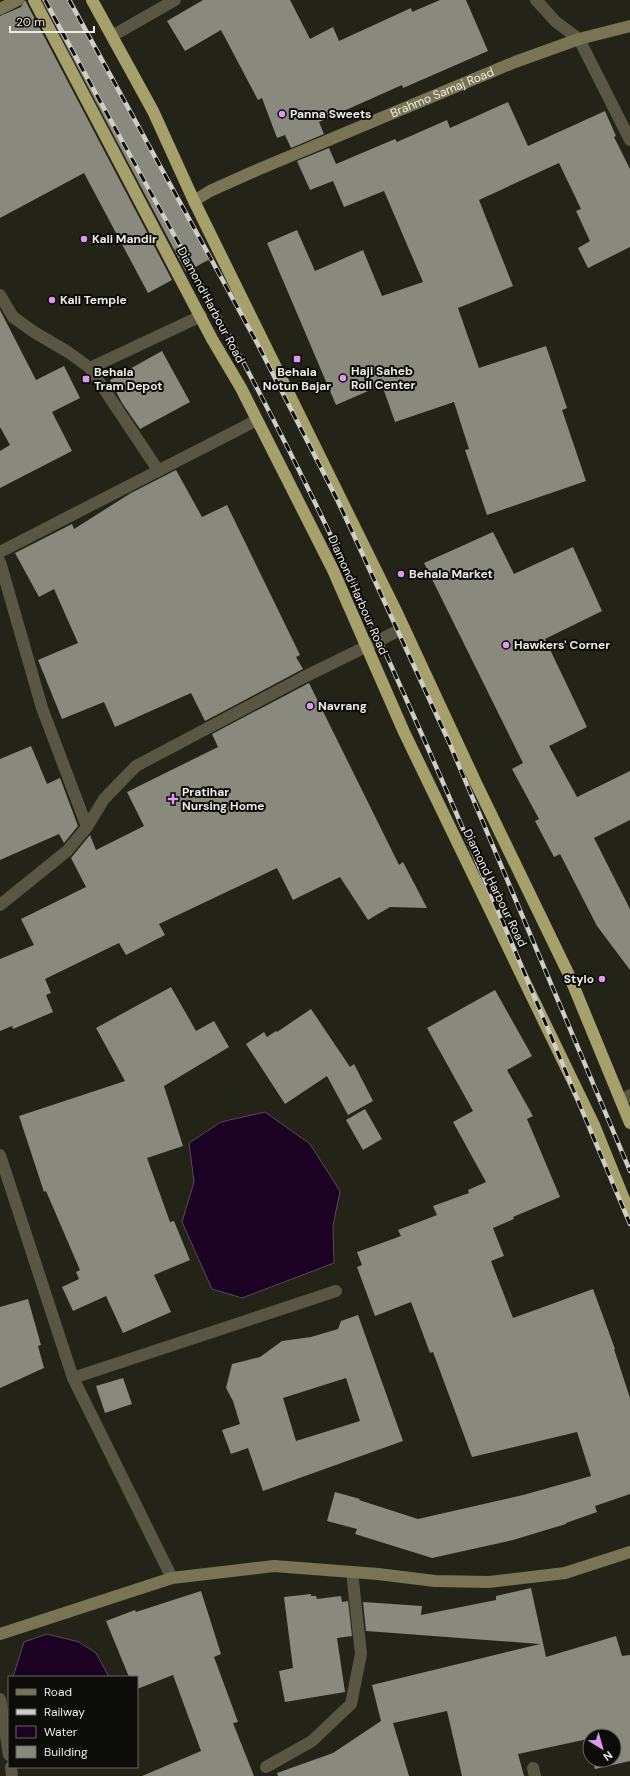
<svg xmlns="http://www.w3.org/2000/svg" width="630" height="1776" font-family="'DM Sans',sans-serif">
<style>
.water{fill:#1b0222;stroke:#5a485c}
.building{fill:#8a897d;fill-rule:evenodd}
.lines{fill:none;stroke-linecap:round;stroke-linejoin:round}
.lane{stroke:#595743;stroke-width:12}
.street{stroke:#595743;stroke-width:12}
.secondary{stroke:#797554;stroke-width:12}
.highway{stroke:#a6a16c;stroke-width:12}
.rail-casing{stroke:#cfcec6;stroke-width:4.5}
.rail{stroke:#0c0c08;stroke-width:3;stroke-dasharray:9;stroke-linecap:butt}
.poi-dot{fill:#de98f2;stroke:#0c0c08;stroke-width:1.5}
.labels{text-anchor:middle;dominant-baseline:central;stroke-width:4;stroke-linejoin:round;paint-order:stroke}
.street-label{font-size:12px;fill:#ecebe4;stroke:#0c0c08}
.poi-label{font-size:12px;font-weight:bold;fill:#ecebe4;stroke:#0c0c08;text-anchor:start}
</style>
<rect width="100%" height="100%" fill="#242318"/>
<g class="water">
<polygon points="265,1112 310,1144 340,1191 333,1226 334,1263 242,1298 212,1289 182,1222 194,1182 189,1143 221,1122"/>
<polygon points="47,1634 79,1642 96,1653 109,1677 13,1677 24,1642"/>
</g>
<g class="building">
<polygon points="25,0 172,280 148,293 84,173 0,218 0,16 21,7"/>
<polygon points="42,0 72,0 212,258 186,272"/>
<polygon points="203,0 290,0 310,39 333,27 339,41 411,8 412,12 440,0 466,0 488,51 403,88 402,85 319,122 324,134 291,148 285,135 277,138 262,98 258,100 221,30 185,51 167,21"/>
<polygon points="508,102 528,146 605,111 616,136 614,137 630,169 630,247 588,268 578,248 590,241 576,211 581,209 559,163 479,200 513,286 458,308 479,368 546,346 567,408 562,410 586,481 487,515 465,450 469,449 454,402 395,422 382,385 336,405 267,243 297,230 315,271 363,250 382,296 423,282 384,191 344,207 333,181 310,190 297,161 329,148 336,164 395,139 397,142 447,120 450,128"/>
<polygon points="0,310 36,380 64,366 80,398 52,412 72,451 0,488 0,451 10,445 0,427"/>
<polygon points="162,351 190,402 140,429 122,403 110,380"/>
<polygon points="176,470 202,517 227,505 300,655 296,657 303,669 205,721 191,693 115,727 104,702 62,719 38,660 78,643 54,589 39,597 15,553 72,524 74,529 131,493"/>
<polygon points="493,532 514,574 573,547 602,611 545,639 587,727 549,746 577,797 630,771 630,820 594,838 630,909 630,970 597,926 560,854 554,857 535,821 539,819 512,769 523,763 424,563"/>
<polygon points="309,683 399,865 403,862 427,908 390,907 368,920 340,877 293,900 277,868 159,924 165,935 126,955 119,943 45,979 51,993 46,995 53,1012 13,1029 12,1026 0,1031 0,959 34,945 21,919 86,887 71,858 90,835 96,850 144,826 127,792 218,747 212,734"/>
<polygon points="31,746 47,784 60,778 78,826 64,843 59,834 0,860 0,759"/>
<polygon points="171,987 196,1031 214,1021 229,1047 164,1086 183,1146 147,1158 170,1222 174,1221 190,1260 154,1275 171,1312 123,1333 106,1296 73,1311 62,1287 79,1279 76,1272 80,1270 46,1191 44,1192 19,1116 125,1081 96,1028"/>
<polygon points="495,990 532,1056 507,1070 533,1116 527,1119 560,1197 513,1217 514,1219 493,1228 504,1256 491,1261 513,1318 593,1289 615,1349 614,1349 630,1398 630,1494 595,1506 597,1512 566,1523 566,1524 513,1540 432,1558 355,1534 357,1529 327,1521 335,1492 360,1499 359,1500 418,1519 523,1495 591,1476 577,1432 472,1457 433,1352 430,1353 411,1302 375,1316 357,1267 362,1265 357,1252 401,1236 398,1230 437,1215 433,1206 469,1193 468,1190 486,1182 453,1122 473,1111 427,1028"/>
<polygon points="311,1009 350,1067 354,1064 373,1101 348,1115 327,1076 285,1104 246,1044 264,1032 267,1037 276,1031 277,1032"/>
<polygon points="365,1109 382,1139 363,1150 346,1120"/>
<polygon points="28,1299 41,1345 38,1346 44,1368 0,1388 0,1307"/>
<path d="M358 1315 403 1441 263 1491 248 1448 231 1454 222 1430 240 1424 233 1401 226 1388 232 1364 260 1357 282 1341 311 1337 338 1329 341 1321ZM346 1378 360 1421 296 1441 283 1398Z"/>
<polygon points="123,1378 132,1404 105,1413 96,1386"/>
<polygon points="531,1588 546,1657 616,1636 622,1656 630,1655 630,1761 595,1769 593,1760 614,1760 614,1736 590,1736 590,1748 588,1739 518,1754 524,1776 462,1776 447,1711 393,1723 409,1776 278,1776 277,1773 333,1753 381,1721 372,1685 540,1644 366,1631 363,1602 422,1606 421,1615 496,1600 496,1596"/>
<polygon points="201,1591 221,1654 214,1657 238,1722 233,1723 254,1776 142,1776 201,1751 173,1675 137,1689 137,1677 129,1677 106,1621 135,1610 136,1612"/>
<polygon points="311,1594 311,1596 316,1596 317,1599 341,1596 342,1602 348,1601 352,1636 337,1638 345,1692 285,1702 279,1671 293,1668 284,1597"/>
</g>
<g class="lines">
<g class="lane">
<polyline points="0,295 13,317 34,332 68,352 90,368 158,470"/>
<polyline points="90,368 201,316"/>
</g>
<g class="street">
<polyline points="536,0 556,22 579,39 630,140"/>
<polyline points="112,36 175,0"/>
<polyline points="0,552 257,420"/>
<polyline points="0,562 42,708 87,827 67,851 0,905"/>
<polyline points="87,827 104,799 136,766 304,677 404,628"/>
<polyline points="621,1101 630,1095"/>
<polyline points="0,1155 73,1378 172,1578"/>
<polyline points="73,1378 336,1291"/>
<polyline points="0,1699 9,1755"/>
<polyline points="11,1767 12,1776"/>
<polyline points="266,1767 312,1741 351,1704 361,1654 352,1572"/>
<polyline points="533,1768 535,1776"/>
</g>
<g class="secondary">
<polyline points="0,9 18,0"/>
<path id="s1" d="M194 201 210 191 257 170 515 62 579 39 630 26"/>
<polyline points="0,1634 172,1578 274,1566 378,1574 435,1581 489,1582 565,1573 630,1552"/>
</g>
<g class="highway">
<polyline points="34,0 212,339 241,388 333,570 404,732 594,1125 630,1214"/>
<polyline points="92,0 153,111 194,201 397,613 476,783 569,975 630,1123"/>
</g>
<defs>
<g id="rail">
<path d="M45 0C136 170 235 337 319 511 432 745 529 986 630 1224"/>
<polyline points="69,0 256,341 338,501 449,742 630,1171"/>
</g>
</defs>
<use href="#rail" class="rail-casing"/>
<use href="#rail" class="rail"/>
</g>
<g class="poi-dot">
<circle cx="282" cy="114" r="4"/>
<circle cx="84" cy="239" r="4"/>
<circle cx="52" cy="300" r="4"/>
<rect x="293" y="355" width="8" height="8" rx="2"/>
<circle cx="343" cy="378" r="4"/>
<rect x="82" y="375" width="8" height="8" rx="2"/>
<circle cx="401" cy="574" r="4"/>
<circle cx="506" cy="645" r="4"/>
<circle cx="310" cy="706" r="4"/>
<path d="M171 793h4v4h4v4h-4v4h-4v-4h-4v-4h4z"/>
<circle cx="602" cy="979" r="4"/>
</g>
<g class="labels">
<g class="street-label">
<text stroke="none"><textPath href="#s1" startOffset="271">Brahmo Samaj Road</textPath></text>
<text transform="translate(211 305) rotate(62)">Diamond Harbour Road</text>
<text transform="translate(358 595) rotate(66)">Diamond Harbour Road</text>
<text transform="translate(495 888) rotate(64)">Diamond Harbour Road</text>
</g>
<g class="poi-label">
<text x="290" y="114">Panna Sweets</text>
<text x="92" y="239">Kali Mandir</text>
<text x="60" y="300">Kali Temple</text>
<text x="351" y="371">Haji Saheb<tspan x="351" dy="14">Roll Center</tspan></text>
<text x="94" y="372">Behala<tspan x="94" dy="14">Tram Depot</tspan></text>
<text x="297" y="372" text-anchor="middle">Behala<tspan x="297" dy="14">Notun Bajar</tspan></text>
<text x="409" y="574">Behala Market</text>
<text x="514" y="645">Hawkers' Corner</text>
<text x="318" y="706">Navrang</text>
<text x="182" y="792">Pratihar<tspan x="182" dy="14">Nursing Home</tspan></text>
<text x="594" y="979" text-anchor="end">Stylo</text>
</g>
</g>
<rect x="8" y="1676" width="130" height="92" fill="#0c0c08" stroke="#666560"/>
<rect x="16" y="1689" width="20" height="6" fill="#797554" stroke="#666560"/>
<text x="44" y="1696" font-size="12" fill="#ecebe4">Road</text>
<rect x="16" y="1709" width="20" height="6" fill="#cfcec6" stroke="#666560"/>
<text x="44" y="1716" font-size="12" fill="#ecebe4">Railway</text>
<rect x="16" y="1726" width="20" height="12" fill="#1b0222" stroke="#666560"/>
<text x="44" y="1736" font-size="12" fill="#ecebe4">Water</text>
<rect x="16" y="1746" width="20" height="12" fill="#8a897d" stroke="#666560"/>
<text x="44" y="1756" font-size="12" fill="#ecebe4">Building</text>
<g transform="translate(602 1748) rotate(143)"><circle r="19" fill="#0c0c08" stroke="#666560"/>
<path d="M0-3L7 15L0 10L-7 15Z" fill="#de98f2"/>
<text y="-6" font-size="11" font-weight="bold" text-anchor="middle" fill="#ecebe4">N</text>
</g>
<path d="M10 26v6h84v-6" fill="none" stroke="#ecebe4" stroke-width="2"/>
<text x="16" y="26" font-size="12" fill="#ecebe4" stroke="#0c0c08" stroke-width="3" paint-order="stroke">20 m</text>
</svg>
